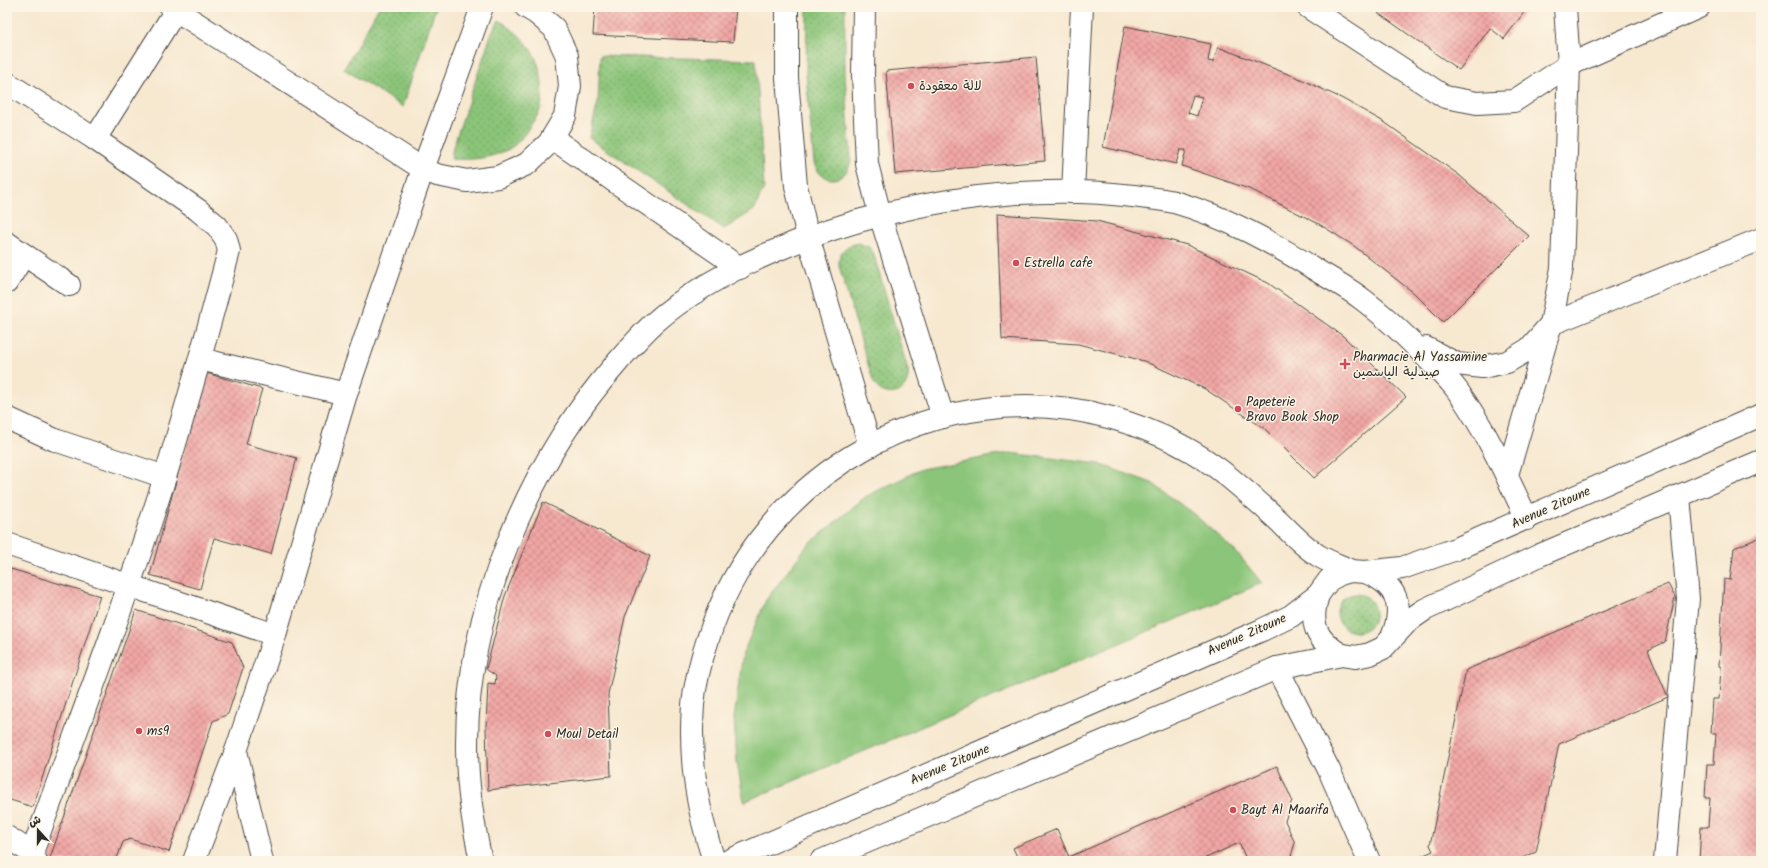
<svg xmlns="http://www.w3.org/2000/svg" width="1768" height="868" font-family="Kalam,'Playpen Sans Arabic',sans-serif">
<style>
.grass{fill:url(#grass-dots);stroke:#5b7852}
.garden{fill:#8bc579;stroke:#5b7852}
.building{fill:url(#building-cross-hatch);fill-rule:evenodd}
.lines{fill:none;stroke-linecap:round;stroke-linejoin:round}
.street-casing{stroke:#4a4744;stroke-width:24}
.secondary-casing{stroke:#4a4744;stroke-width:24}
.street{stroke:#fff;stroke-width:22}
.secondary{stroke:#fff;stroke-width:22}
.poi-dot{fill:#d1495b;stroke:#fcf5e5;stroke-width:1.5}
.labels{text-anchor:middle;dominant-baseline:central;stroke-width:3;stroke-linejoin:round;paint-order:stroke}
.poi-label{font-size:13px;fill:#2b2b2b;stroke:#fcf5e5;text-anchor:start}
.street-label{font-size:13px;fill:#2b2b2b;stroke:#fcf5e5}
</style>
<defs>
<pattern id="grass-dots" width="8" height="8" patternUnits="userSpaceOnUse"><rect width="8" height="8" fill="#8bc579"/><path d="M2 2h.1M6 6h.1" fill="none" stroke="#72a063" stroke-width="1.8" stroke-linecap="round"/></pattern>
<pattern id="building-cross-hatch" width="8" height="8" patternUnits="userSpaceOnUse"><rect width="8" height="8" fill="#f2a7a5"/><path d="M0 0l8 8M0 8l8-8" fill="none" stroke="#c48887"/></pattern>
</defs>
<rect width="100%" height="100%" fill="#fcf5e5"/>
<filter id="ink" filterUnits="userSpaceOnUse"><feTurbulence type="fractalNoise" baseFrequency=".025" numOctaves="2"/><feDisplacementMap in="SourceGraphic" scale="8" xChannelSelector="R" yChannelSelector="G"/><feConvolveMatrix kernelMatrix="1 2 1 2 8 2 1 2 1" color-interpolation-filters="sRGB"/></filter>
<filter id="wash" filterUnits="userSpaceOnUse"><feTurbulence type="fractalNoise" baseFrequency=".012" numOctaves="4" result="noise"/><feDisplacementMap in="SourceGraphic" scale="16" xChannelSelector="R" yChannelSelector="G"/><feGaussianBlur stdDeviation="0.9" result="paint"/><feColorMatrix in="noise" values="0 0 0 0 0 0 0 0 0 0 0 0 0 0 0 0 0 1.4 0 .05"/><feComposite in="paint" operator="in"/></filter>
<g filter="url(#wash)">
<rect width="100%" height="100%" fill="#f7e8d0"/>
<g class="grass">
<polygon points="379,7 436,7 403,107 344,69"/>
<path d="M807 7H845V75L851 158C849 183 822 187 814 163L806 75Z"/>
<path d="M499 20C524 36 540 54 542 85 542 93 543 103 540 110 538 115 534 121 530 126 525 134 517 145 507 150 489 159 471 160 451 159L453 147 492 32Z"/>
<polygon points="600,56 756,60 764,188 754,210 724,229 589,138 598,102"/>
<path d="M858 243 869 247 873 252 908 370C912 394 883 403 873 381L839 266C838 253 845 245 858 243Z"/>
<circle cx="1356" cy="613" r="19"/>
</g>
<polygon class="garden" points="1010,453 1099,464 1152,483 1195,515 1237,553 1262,583 744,802 737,763 734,718 743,653 766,600 806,547 865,497 921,469"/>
<g id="blocks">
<g class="building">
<polygon points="595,7 736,7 733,42 593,35"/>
<polygon points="1383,7 1528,7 1504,39 1490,28 1459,70 1378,13"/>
<path d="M1125 26 1211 44 1208 61 1213 62 1218 47 1301 79 1343 99 1384 122 1459 175 1529 236 1443 322 1414 293 1383 269 1354 246 1319 224 1252 190 1182 166 1186 150H1180L1176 164 1103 147ZM1193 95 1202 97 1197 116 1188 113Z"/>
<polygon points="1036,57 1045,161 895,174 886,71"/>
<polygon points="997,214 1097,221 1187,245 1268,283 1343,336 1406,397 1314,478 1265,429 1205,389 1144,361 1078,344 1002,339"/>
<polygon points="206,373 262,389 246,444 297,458 271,554 214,538 200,589 150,575"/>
<polygon points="543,502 650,556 625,617 608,694 611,776 488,790 486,727 488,683 495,684 496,676 486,669 505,596"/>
<polygon points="1761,537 1761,861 1699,861 1701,827 1708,827 1710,798 1705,798 1707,764 1714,764 1716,733 1711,733 1713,699 1719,699 1721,667 1719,666 1724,579 1730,580 1734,548"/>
<polygon points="11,569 100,596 33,807 7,799 7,582"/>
<polygon points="1668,584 1675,597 1665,642 1648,650 1668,697 1559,744 1536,852 1515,861 1415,861 1415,859 1433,851 1430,845 1466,670"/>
<polygon points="136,610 232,642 243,668 228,714 213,721 169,852 130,839 123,842 116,861 49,861"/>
<polygon points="1277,766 1292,800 1285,821 1295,843 1291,856 1279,861 1247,861 1239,843 1199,861 1019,861 1013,848 1057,829 1069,857"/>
</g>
</g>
</g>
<g filter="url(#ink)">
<use href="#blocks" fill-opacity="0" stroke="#4a4744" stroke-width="1"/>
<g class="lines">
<defs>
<g id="street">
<polyline points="171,7 423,169 437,175 467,181 498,177 527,164 549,143 565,116 570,86 567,56 554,28 536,13 526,7"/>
<polyline points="787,7 787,78 796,186 808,237 870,446"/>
<polyline points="864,7 863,74 867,164 880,215 943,417"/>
<polyline points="1308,7 1445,97 1477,103 1514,101 1569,65 1699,7"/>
<path d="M7 83 95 139 198 210 217 226 226 239 229 251C209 327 188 402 165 477 125 604 77 728 32 853"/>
<polyline points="552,138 740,268"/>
<polyline points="95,139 176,10"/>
<polyline points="1073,192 1082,7"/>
<polyline points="7,243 69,285"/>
<polyline points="7,282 24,255"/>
<polyline points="1426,348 1457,364 1482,367 1507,362 1529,349 1551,324 1761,239"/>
<polyline points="200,359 346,394"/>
<polyline points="7,418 55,440 165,477"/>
<polyline points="1507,475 1551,324 1562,268 1569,65 1565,7"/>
<polyline points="7,544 275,635"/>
<polyline points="1277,668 1329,770 1369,861"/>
<polyline points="236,751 262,861"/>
<polyline points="7,837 32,853 36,861"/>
<polyline points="194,861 236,751 275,635 346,394 423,169 482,7"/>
<path d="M481 861C473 824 467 785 467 747 466 613 527 466 615 365 627 351 640 336 654 323 712 271 813 231 889 213 966 194 1055 186 1133 196 1147 198 1161 199 1174 202 1227 217 1275 244 1321 273 1335 281 1349 289 1362 299 1386 317 1408 338 1429 360 1438 369 1449 379 1457 390 1486 430 1506 474 1527 519"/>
<path d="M714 861C697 809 689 760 693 705 695 683 701 660 708 639 761 472 941 370 1112 418 1154 430 1196 450 1230 478 1247 492 1264 507 1280 522 1292 534 1304 547 1319 556 1329 562 1341 566 1351 571"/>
<polyline points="1665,861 1688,599 1679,496"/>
</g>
<g id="secondary">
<path d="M1365 572C1397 584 1405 606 1392 637"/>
<path d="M1318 595C1309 623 1315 640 1342 655"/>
<polyline points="728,861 1262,630 1291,616 1318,595 1329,580 1340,574 1351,571 1365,572 1402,568 1456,549 1761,415"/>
<polyline points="821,861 1277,668 1342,655 1356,657 1370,654 1383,648 1408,621 1424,610 1540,555 1761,461"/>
</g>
</defs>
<use href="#street" class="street-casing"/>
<use href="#secondary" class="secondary-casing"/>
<use href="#street" class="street"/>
<use href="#secondary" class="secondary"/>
</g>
</g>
<g class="poi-dot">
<circle cx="911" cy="86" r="4"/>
<circle cx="1016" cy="263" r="4"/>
<path d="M1343 358h4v4h4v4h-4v4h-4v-4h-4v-4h4z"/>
<circle cx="1238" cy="409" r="4"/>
<circle cx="139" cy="731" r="4"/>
<circle cx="548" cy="734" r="4"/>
<circle cx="1233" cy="810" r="4"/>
</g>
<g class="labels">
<g class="poi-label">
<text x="919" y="86">لالة معقودة</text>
<text x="1024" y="263">Estrella cafe</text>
<text x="1353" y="357">Pharmacie Al Yassamine<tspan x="1353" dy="15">صيدلية الياسمين</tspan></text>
<text x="1246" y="402">Papeterie<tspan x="1246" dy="15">Bravo Book Shop</tspan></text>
<text x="147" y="731">ms9</text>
<text x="556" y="734">Moul Detail</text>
<text x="1241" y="810">Bayt Al Maarifa</text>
</g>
<g class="street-label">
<text transform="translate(1551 508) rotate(-24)">Avenue Zitoune</text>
<text transform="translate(1247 635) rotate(-24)">Avenue Zitoune</text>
<text transform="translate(950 765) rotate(-23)">Avenue Zitoune</text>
</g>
</g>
<rect width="1768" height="868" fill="none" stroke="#fcf5e5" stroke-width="24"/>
<g transform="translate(38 830) rotate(339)" stroke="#fcf5e5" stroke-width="3" paint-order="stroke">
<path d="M0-3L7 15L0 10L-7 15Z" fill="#2b2b2b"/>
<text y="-6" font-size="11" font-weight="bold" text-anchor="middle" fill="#2b2b2b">ش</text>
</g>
</svg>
